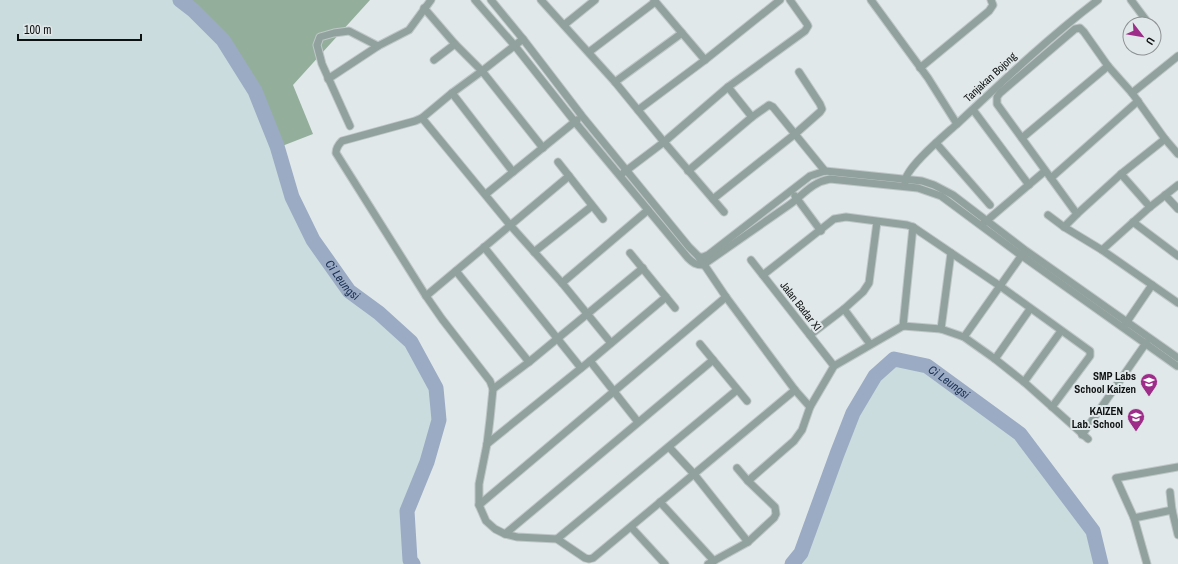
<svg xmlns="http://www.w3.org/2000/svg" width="1178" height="564" font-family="'Archivo Narrow',sans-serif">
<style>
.built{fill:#cbdcde}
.forest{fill:#93af9c}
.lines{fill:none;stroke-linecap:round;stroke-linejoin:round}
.river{stroke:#9babc4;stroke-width:15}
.minor-casing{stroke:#bfc6c7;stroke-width:9}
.minor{stroke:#91a19d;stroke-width:7}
.labels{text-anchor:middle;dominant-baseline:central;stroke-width:4;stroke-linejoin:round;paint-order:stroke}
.street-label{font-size:11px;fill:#0e1111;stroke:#e1e8ea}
.poi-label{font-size:11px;font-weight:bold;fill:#0e1111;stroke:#e1e8ea;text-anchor:end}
.water-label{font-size:12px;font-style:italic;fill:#193053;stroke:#e1e8ea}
</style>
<rect width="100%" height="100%" fill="#e1e8ea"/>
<g class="built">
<polygon points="0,0 180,0 193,10 223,40 255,91 277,148 292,196 313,240 349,291 379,313 411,342 436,388 439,420 426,464 407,511 410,560 413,564 0,564"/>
<polygon points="894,359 927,366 1020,434 1093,531 1101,564 792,564 801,553 852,416 875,376"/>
</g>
<polygon class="forest" points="180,0 370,0 293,85 313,134 277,148 255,91 223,40"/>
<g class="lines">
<g class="river">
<path id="s1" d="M180 0 193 10 223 40 255 91 277 146 292 197 313 240 349 291 379 313 411 342 436 388 439 420 427 462 407 511 410 560 413 564"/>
<path id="s2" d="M792 564 801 553 837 454 853 413 875 376 894 359 927 366 1020 434 1093 531 1101 564"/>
</g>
<defs>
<g id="minor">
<path d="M475 0 515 46 575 122 688 258C693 263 696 265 703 265 732 245 760 225 789 205 803 195 812 182 830 179L918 188 941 196 1022 256 1177 366"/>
<polyline points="491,0 523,39 582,116 689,247 699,257 726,297 795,390 810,407"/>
<polyline points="541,0 615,82 664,142 724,212"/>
<polyline points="654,0 705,60"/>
<polyline points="871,0 928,78 957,124"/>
<polyline points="1131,0 1149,24"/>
<polyline points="424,8 455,44 482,71 543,148"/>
<polyline points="564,25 595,0"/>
<path d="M523 39 482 71 452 93 422 118 415 121 342 141C338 145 336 148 336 153L426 296 442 319 490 381 493 389 490 419 487 444 479 484V505L486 521 495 529 505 534 517 537 557 539 585 558 589 559 593 558 795 390"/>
<polyline points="589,52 655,2"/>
<polyline points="434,60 455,44"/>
<polyline points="920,68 989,11 993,5 991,0"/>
<polyline points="328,79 378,46"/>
<polyline points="615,82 682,33"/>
<polyline points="728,87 752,117"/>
<polyline points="452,93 513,172"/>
<polyline points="1132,93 1178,56"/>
<polyline points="638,110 705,60 780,0"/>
<polyline points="974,111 1029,185"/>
<polyline points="422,118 510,225 562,283 611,343"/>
<polyline points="350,126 322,64 317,45 320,37 334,33 349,31 378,46 409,30 431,0"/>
<polyline points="1022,138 1108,66"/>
<polyline points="936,143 990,205"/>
<polyline points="558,162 603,219"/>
<polyline points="688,171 752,117 769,105 773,107 825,171"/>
<polyline points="623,173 664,142 728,87 805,31 808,26 807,24 790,0"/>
<polyline points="1121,174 1150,207"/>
<polyline points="1051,178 1138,101"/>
<path d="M905 182C905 168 945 135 957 124 1003 81 1048 38 1098 0"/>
<polyline points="486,194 577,120"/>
<polyline points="1165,195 1178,209"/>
<polyline points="795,196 821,231"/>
<polyline points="713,199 795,134 820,112 822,109 820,104 799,72"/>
<polyline points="1077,214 1121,174 1165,139"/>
<polyline points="1048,215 1064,227 1102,250 1178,303"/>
<polyline points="1133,222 1178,256"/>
<polyline points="984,223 1045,171"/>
<polyline points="1064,227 1077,214 997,104 997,97 1000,93 1075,29 1080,28 1084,32 1108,66 1132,93 1165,139 1178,154"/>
<polyline points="484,247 581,368"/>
<polyline points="1102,250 1150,207 1178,185"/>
<polyline points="534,252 592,206"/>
<polyline points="630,253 675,308"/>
<polyline points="699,257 703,257 708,255 810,176 825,171 922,181 934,185 953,195 1025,250 1178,358"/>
<polyline points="751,260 834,366"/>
<polyline points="456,271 529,362"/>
<polyline points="763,275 834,219 846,217 907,225 913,227 1000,286 1090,351 1090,356 1052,407"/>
<polyline points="562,283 648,210"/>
<polyline points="426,296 569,176"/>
<polyline points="844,309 870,344"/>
<polyline points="903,326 913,227"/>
<polyline points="1124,326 1152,285"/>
<polyline points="941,329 951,253"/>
<polyline points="810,335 844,309 863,292 869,283 877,222"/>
<polyline points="964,337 1024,252"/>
<polyline points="700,344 747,401"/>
<polyline points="995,359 1030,309"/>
<polyline points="590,361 638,422"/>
<polyline points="1024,382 1061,331"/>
<polyline points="493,389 529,362 643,268"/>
<polyline points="1082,435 1146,343"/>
<polyline points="487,444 590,361 666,297"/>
<polyline points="669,447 694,474 748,542"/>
<polyline points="748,481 794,441 802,430 810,407 834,366 903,326 941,329 964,337 995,359 1024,382 1088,439"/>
<polyline points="1170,492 1172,510 1178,535"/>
<polyline points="660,502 714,561"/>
<polyline points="479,505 726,297"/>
<polyline points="1134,518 1172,510"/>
<polyline points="631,527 665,564"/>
<polyline points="505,534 713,360"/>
<polyline points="557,539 737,390"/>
<polyline points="708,564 748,542 774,518 776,514 775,507 748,481 737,468"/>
<polyline points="1147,564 1134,518 1116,478 1178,467"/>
</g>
</defs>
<use href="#minor" class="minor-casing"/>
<use href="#minor" class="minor"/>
</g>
<defs>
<symbol id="school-pin" viewBox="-11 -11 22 30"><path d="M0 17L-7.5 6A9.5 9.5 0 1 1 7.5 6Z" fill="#9e2d8a" stroke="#e1e8ea"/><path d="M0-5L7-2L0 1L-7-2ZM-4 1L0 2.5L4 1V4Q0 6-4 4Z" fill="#fff"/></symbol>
</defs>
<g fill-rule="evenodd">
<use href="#school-pin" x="1139" y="372" width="20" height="27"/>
<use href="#school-pin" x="1126" y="407" width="20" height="27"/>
</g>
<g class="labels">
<g class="street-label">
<text transform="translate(990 77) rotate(-43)">Tanjakan Bojong</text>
<text transform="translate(801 306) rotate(52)">Jalan Badar XI</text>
</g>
<g class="poi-label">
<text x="1136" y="376">SMP Labs<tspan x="1136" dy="13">School Kaizen</tspan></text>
<text x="1123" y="411">KAIZEN<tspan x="1123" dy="13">Lab. School</tspan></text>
</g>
<g class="water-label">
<text stroke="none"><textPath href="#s1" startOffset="329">Ci Leungsi</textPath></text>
<text stroke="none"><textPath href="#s2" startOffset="293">Ci Leungsi</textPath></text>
</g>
</g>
<g transform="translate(1142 36) rotate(121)"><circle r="19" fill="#e1e8ea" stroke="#8d9293"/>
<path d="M0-3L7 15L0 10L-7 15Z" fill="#9e2d8a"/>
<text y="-6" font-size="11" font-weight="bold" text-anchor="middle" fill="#0e1111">U</text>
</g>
<path d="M18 34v6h123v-6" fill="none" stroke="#0e1111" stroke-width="2"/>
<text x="24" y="34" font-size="12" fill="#0e1111" stroke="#e1e8ea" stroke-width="3" paint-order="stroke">100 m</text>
</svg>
